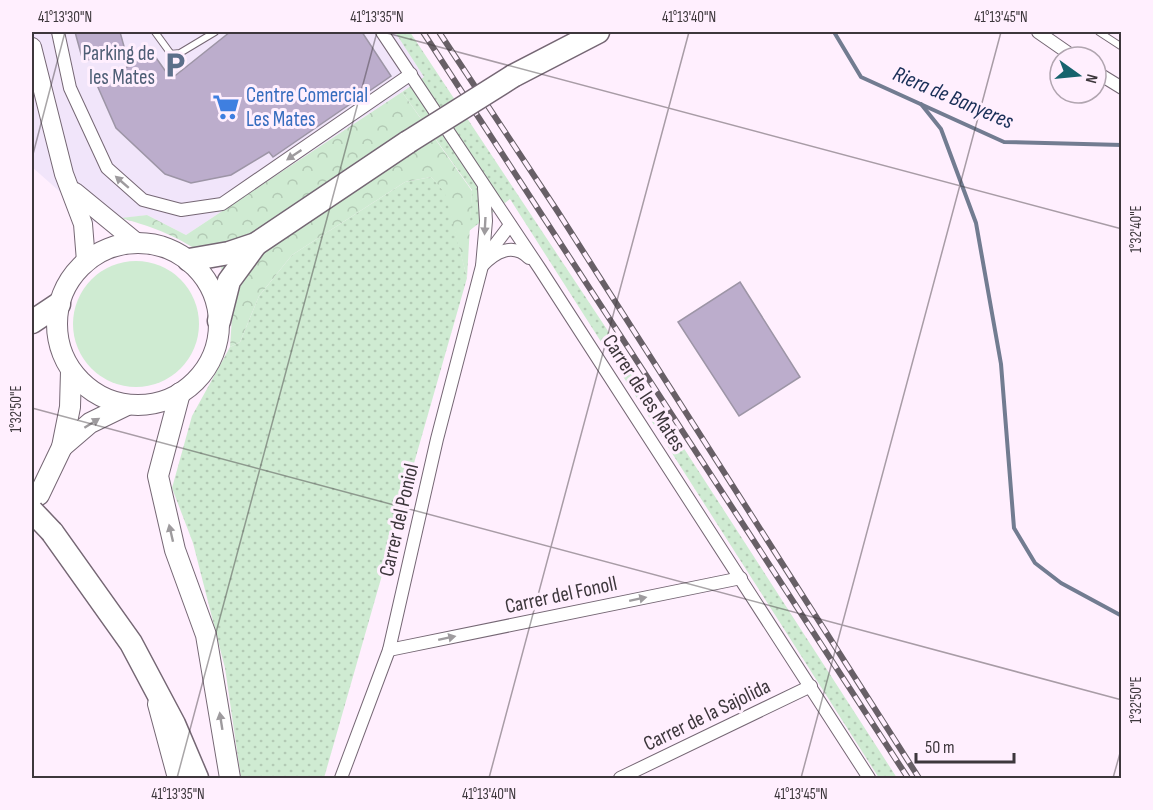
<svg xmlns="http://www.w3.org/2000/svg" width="1153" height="810" font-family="'Sofia Sans Condensed',sans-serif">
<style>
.commercial{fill:#f1e5fa}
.grass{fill:url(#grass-dots)}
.forest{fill:url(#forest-crowns)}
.green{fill:#cfebd2}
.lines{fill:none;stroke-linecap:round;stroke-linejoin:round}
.stream{stroke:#727c91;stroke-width:4}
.building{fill:#bcadcc;stroke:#9d95a6;stroke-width:1.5}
.lane-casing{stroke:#756774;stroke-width:8}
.street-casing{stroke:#756774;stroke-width:14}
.secondary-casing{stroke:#756774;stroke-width:20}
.primary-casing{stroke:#756774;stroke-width:22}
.highway-casing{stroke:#756774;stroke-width:25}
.lane{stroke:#fff;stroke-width:6}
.street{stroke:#fff;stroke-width:12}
.secondary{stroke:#fff;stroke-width:18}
.primary{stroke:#fff;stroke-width:20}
.highway{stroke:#fff;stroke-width:22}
.rail-casing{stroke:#686067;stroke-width:6}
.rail{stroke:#ffeffe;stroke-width:4;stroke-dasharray:11;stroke-linecap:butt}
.highway-bridge-casing{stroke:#756774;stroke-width:25;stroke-linecap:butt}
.highway-bridge{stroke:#fff;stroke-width:22}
.oneway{fill:#9e9b9e}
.ticks{fill:none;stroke:#3d373c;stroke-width:1.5;stroke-opacity:0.45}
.labels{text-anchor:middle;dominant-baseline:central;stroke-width:6;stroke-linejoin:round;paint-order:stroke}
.service-label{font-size:21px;fill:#4e5e75;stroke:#ffeffe;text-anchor:end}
.shop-label{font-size:21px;fill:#366cbe;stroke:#ffeffe;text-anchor:start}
.street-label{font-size:21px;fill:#3d373c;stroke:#ffeffe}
.water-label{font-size:22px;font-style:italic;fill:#192f57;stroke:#ffeffe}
.neatline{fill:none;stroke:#3d373c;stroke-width:2}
.ticks-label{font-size:15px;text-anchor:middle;fill:#3d373c}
</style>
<defs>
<pattern id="grass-dots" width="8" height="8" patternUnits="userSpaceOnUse" patternTransform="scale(1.5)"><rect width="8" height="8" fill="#cfebd2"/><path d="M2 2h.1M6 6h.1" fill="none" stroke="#b3cab5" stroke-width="1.8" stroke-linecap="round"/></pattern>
<pattern id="forest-crowns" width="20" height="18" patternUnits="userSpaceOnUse" patternTransform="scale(1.5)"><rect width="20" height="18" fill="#cfebd2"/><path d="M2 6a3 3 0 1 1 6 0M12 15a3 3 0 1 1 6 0" fill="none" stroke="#b3cab5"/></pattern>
</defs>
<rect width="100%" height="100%" fill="#ffeffe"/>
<polygon class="commercial" points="32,32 395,32 424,77 186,235 147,215 94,222 32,167"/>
<g class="grass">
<polygon points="395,32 410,32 608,331 897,778 879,778 510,199 469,231 472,190 402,92 424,77"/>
<polygon points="431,177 446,193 467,278 324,778 241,778 225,668 193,543 172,488 192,416 230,347 240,342 259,296 292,255 405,182"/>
</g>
<path class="forest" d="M402 92 472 191 467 278 445 193 431 177 405 182 292 255 259 296 240 342 230 347 232 317 221 267C185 240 164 230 121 218L147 215 186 235Z"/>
<circle class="green" cx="136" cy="324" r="63"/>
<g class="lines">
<g class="stream">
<polyline points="834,32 861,77 1004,142 1122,145"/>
<polyline points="921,104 941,129 976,223 1001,364 1014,528 1035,563 1061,583 1122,616"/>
</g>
</g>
<g class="building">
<polygon points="75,32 120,32 125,50 83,61"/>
<polygon points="230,32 362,32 391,76 273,157 269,152 231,175 191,183 165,174 116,128 97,85 152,52 171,79"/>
<polygon points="740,282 800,377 739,416 678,322"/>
</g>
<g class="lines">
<defs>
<g id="lane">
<polyline points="155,32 171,54 180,53 215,32"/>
<polyline points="1099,32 1122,47"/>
</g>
<g id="street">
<polyline points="58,32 70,88 107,168 143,200 181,210 222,204 411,74"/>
<polyline points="382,32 540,269 869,778"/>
<polyline points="1038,32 1074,57"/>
<polyline points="1096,72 1122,88"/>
<polyline points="488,254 510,225"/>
<path d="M482 266C495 252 513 242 529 258"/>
<polyline points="389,650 741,578"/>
<polyline points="341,778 389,650 437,439 482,266 486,221 484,188"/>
<polyline points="620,778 811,686"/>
</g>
<g id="secondary">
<polyline points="32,47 64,174 83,224 86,261"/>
<polyline points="75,192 136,242"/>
</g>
<g id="primary">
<circle cx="138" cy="324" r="81"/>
<polyline points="180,393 158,476 175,550 206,635 230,778"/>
<polyline points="62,447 90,423 127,405"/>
<polyline points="39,495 62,447 70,407 71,371"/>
<polyline points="158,704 178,778"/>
</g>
<g id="highway">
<polyline points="513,76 598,32"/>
<polyline points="189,260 229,253 256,244 408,142"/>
<polyline points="219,321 229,281 256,244"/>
<polyline points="32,322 59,304"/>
<polyline points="52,532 131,643 174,724 197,778"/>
</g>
</defs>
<use href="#lane" class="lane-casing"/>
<use href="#street" class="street-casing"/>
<use href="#secondary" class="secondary-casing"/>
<use href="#primary" class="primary-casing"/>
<use href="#highway" class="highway-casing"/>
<use href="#lane" class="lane"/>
<use href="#street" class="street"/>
<use href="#secondary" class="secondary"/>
<use href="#primary" class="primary"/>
<use href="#highway" class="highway"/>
<defs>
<g id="rail">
<polyline points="423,32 908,778"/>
<polyline points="439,32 558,212 919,778"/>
</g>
</defs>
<use href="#rail" class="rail-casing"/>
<use href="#rail" class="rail"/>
<defs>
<g id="highway-bridge">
<polyline points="408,142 513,76"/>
<polyline points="32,511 52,532"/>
</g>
</defs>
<use href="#highway-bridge" class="highway-bridge-casing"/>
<use href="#highway-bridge" class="highway-bridge"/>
</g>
<defs><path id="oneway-solid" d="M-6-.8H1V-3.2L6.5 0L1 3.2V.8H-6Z" transform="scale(1.5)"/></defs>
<g class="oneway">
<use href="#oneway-solid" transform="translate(294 155) rotate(146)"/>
<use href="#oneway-solid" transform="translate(122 182) rotate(-139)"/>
<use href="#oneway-solid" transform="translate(485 226) rotate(93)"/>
<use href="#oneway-solid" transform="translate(92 423) rotate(-32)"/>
<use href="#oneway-solid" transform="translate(171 533) rotate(-103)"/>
<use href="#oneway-solid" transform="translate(638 599) rotate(-12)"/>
<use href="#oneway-solid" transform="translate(447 638) rotate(-12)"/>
<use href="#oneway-solid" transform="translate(221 721) rotate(-99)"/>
</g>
<path class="ticks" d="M383 32 1122 229M32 158 65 32M32 408 1122 700M177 778 377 32M489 778 689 32M801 778 1001 32M1113 778 1122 746"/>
<defs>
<symbol id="parking-bare" viewBox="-9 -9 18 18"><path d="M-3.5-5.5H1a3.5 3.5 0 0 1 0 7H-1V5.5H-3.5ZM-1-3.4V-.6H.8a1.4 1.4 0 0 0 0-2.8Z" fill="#5c6f8a" stroke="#ffeffe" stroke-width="2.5" paint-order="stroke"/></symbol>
<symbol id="supermarket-bare" viewBox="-9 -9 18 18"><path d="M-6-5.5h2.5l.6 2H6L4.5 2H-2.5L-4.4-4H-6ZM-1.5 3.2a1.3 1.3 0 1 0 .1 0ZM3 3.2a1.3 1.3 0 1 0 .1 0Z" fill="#3f7fe0" stroke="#ffeffe" stroke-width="2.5" paint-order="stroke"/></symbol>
</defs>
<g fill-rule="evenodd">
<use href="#parking-bare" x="156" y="46" width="38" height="38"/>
<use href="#supermarket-bare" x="207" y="88" width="38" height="38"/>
</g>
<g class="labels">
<g class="service-label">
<text x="155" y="53">Parking de<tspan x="155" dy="24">les Mates</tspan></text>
</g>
<g class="shop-label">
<text x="246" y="95">Centre Comercial<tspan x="246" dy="24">Les Mates</tspan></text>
</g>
<g class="street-label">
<text transform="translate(644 393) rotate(57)">Carrer de les Mates</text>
<text transform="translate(399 520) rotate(-77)">Carrer del Poniol</text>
<text transform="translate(561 595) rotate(-12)">Carrer del Fonoll</text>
<text transform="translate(707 715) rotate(-26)">Carrer de la Sajolida</text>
</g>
<g class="water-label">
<text transform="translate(953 98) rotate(23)">Riera de Banyeres</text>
</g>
</g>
<rect width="1153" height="810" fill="none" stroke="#ffeffe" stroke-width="66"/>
<g transform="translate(1078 75) rotate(105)"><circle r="28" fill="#ffeffe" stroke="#b1a5b0" stroke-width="1.5"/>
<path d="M0-4.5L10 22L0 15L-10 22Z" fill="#16636d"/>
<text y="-9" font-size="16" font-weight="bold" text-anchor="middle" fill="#3d373c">N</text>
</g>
<path d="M916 753v9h98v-9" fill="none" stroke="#3d373c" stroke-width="3"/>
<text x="925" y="753" font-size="18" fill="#3d373c" stroke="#ffeffe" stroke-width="4.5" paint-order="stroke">50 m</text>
<rect x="33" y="33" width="1087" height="744" class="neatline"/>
<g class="ticks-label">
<text x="65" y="22">41°13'30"N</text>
<text x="377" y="22">41°13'35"N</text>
<text x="689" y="22">41°13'40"N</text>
<text x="1001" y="22">41°13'45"N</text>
<text transform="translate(1136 229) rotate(-90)" y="5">1°32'40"E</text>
<text transform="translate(16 409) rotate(-90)" y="5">1°32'50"E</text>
<text transform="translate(1136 700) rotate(-90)" y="5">1°32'50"E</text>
<text x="178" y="799">41°13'35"N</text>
<text x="489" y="799">41°13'40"N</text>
<text x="801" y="799">41°13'45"N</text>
</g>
</svg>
